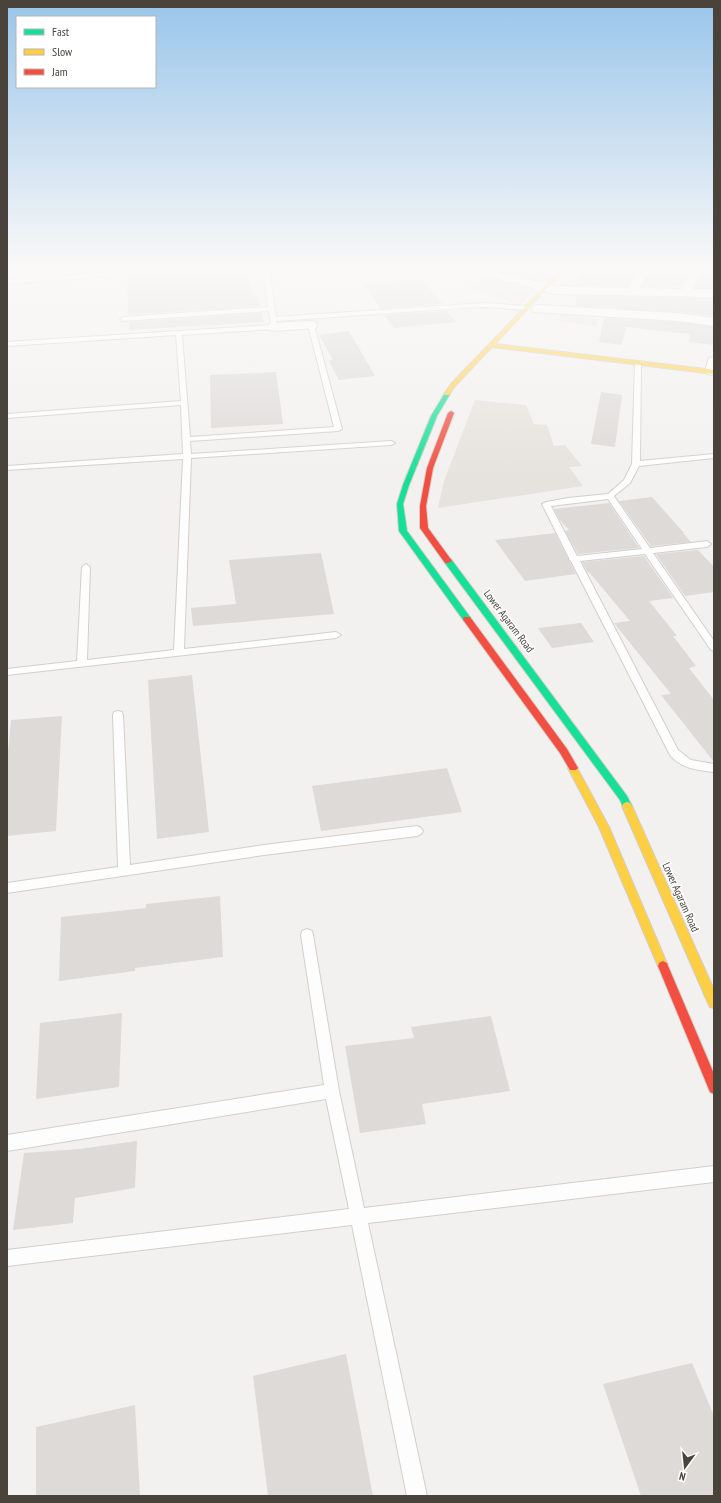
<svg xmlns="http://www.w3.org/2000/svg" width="721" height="1503" font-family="'PT Sans Narrow',sans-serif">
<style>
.residential{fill:#e6e2dd}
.commercial{fill:#ede5dd}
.education{fill:#e9e4db}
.medical{fill:#ede2e1}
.building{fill:#dddad7}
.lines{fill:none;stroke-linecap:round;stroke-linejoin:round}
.lane-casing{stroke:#d1cfcc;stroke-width:2}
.street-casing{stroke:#d1cfcc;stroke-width:2}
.fast-casing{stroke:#d2cdc6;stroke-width:2}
.slow-casing{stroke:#d2cdc6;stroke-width:2}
.jam-casing{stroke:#d2cdc6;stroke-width:2}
.lane{fill:#fdfdfd;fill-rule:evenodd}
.street{fill:#fdfdfd;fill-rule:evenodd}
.fast{fill:#16e098;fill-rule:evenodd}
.slow{fill:#ffcf43;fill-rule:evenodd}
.jam{fill:#f24e42;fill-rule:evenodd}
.labels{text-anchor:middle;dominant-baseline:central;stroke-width:3;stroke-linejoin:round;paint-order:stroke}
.street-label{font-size:11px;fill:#49433b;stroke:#fff}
</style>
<rect width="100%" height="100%" fill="#f3f1ef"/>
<polygon class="residential" points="475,400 526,405 534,424 547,425 554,446 565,445 582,466 569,467 583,486 438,508 444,481"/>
<polygon class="commercial" points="485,276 537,289 519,305 470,288"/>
<polygon class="education" points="481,268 559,268 544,284"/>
<polygon class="medical" points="562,314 599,319 596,326 558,321"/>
<g class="building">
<polygon points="582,268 640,268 627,286 577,285"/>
<polygon points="652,268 692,268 681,287 642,287"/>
<polygon points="704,268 714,268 714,288 695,288"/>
<polygon points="248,270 253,296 258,296 260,306 128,315 127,277"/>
<polygon points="422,279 442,304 380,309 364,285"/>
<polygon points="575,296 714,298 714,316 677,312 575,306 577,298 574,297"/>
<polygon points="447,311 456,322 394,328 384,315"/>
<polygon points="262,313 264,322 129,330 129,322"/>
<polygon points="604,318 677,322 714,327 714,345 689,342 690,334 627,327 621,345 599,342"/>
<polygon points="349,331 375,376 339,380 329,361 333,360 319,335"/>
<polygon points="276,372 283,424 211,428 210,375"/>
<polygon points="601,392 622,395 615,447 591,444"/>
<polygon points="652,497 684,533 683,533 691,542 651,546 619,501"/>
<polygon points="609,503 639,548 578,554 565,531 569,530 559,519 554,509"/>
<polygon points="555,533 576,574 525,581 495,540"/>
<polygon points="698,550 714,567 714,592 685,596 656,554"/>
<polygon points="321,553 334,614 193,626 191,608 236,604 229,560"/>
<polygon points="644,556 673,598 649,601 677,636 673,636 696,666 689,668 714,700 714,762 661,695 671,694 614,623 630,621 589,572 588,573 582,562"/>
<polygon points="581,623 594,642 552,648 538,628"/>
<polygon points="192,675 209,832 157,839 148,680"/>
<polygon points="62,716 56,831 7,836 7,764 11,720"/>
<polygon points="447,768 462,812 321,831 312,786"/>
<polygon points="220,896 223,957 135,968 135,971 59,981 61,917 146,908 146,904"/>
<polygon points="122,1013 119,1087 36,1099 40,1023"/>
<polygon points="491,1016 510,1091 422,1104 426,1124 360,1133 345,1046 414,1038 411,1027"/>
<polygon points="137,1141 135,1188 75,1198 73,1223 13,1230 24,1153 79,1149"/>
<polygon points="346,1354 373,1496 268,1496 253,1376"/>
<polygon points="692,1363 714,1416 714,1496 641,1496 603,1384"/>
<polygon points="135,1405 140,1496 36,1496 36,1427"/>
</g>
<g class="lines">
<defs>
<g id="lane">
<polygon points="201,268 231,268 228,270 122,275 7,284 7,280 122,271"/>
<polygon points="263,268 269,268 276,317 485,303 526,306 529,308 526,310 485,307 463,308 276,321 277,327 274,329 182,335 190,437 334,427 308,325 311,323 314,325 342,429 338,431 190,441 191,454 391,441 395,443 391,445 191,458 184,649 336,632 341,635 336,638 7,675 7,669 77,661 82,567 86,564 90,567 87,660 174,650 183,459 7,470 7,466 183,454 181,405 7,418 7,414 181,401 176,335 7,346 7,342 271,325 269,311 123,321 120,319 123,317 268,307"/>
<path d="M638 361 641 363 640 461 714 454V458L639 466 630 483 614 496 650 548 707 541 711 544 707 547 653 553 714 641V651L711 650 645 554 580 561 678 750 691 760 714 764V772C697 770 682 769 670 755L571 561 569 559V558L542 504 546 502 568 498 608 494 624 480 632 464 635 363ZM608 499 642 549 577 556 551 506Z"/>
<polygon points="118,711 122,712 123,715 130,865 264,845 417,826 421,828 423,831 421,834 417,836 264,855 7,893 7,883 118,867 113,715 114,712"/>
<polygon points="307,929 312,931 313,935 339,1091 364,1208 714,1166 714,1182 368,1223 427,1496 407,1496 352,1225 7,1266 7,1250 349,1209 326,1099 7,1151 7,1135 324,1085 301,935 302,931"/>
</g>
<g id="street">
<polygon points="462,268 480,268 555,286 628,288 641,268 651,268 640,288 682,289 693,268 703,268 693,289 714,289 714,297 555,294 464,270"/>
<polygon points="538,305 677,313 714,318 714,326 677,321 534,312 532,309 534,306"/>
<polygon points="311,321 316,322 317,325 316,328 274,331 269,330 268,327 269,324 274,323"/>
<polygon points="714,357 714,375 707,374 705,371 709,358"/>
</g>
<g id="fast">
<polygon points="445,393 450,394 437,416 409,485 403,504 407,531 470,617 471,619 470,621 464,621 399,531 397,504 403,485 431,416"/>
<polygon points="445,559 451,559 627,796 632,806 630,809 624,809 620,800 445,563"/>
</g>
<g id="slow">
<polygon points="562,268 566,268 495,344 714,370 714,374 492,347 455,386 449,395 445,395 444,394 451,384"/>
<polygon points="573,765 576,766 609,827 668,966 667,969 663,971 659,969 658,966 599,827 568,768"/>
<polygon points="627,802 630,803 632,806 714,990 714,1008 710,1007 708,1003 622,806 624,803"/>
</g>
<g id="jam">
<polygon points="451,411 454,413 433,468 426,506 428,528 452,561 448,563 445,563 420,528 420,506 427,468 448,413"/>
<polygon points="464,617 470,617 567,749 578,768 576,770 570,770 560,753 464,621 463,619"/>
<polygon points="663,961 667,963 668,966 714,1074 714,1094 710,1092 658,966 659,963"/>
</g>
</defs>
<use href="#lane" class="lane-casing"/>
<use href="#street" class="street-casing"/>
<use href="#fast" class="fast-casing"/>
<use href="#slow" class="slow-casing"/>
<use href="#jam" class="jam-casing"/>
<use href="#lane" class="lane"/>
<use href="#street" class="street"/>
<use href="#fast" class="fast"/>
<use href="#slow" class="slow"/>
<use href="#jam" class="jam"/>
</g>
<linearGradient id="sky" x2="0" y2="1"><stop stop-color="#99c5ea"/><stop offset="0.56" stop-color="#faf9f8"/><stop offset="1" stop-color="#faf9f8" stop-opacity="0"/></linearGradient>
<rect width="721" height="478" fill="url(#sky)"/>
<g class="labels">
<g class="street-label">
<text transform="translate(509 621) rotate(53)">Lower Agaram Road</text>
<text transform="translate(681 897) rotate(66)">Lower Agaram Road</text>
</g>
</g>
<rect width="721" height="1503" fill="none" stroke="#49433b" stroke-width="16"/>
<rect x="16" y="16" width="140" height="72" fill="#ffffff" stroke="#b6b4b1"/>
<rect x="24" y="29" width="20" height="6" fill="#16e098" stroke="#b6b4b1"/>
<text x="52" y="36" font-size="12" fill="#49433b">Fast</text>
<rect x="24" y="49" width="20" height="6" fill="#ffcf43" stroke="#b6b4b1"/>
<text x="52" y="56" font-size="12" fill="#49433b">Slow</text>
<rect x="24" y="69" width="20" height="6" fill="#f24e42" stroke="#b6b4b1"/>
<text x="52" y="76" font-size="12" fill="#49433b">Jam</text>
<g transform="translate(685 1467) rotate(195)" stroke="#ffffff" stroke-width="3" paint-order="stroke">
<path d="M0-3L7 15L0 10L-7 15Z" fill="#49433b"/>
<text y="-6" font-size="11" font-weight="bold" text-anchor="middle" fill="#49433b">N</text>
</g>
</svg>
